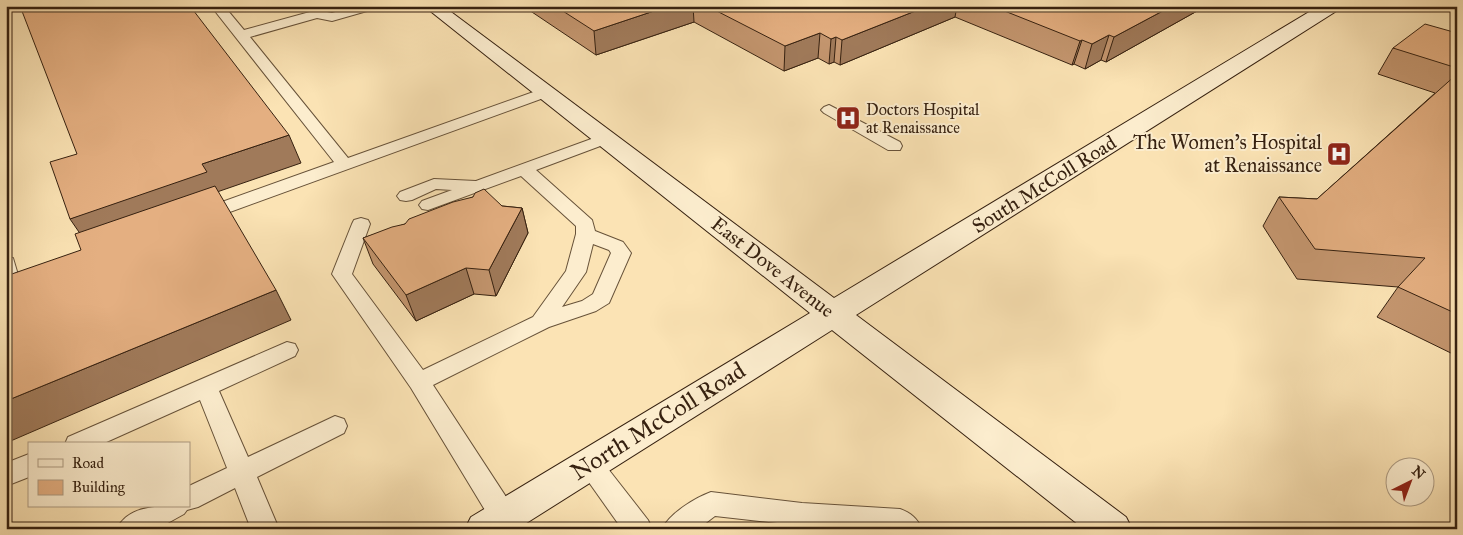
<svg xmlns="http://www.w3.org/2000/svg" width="1463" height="535" font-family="'IM FELL Great Primer',serif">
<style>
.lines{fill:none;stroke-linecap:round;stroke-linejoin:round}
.service-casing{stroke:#675239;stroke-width:2}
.secondary-casing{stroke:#362110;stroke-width:2}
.service{fill:#fcedce;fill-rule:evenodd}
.secondary{fill:#fcedce;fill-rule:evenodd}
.wall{fill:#c4966f;stroke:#362110}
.shaded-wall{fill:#a07a5a;stroke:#362110}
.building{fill:#e4af81;stroke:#362110}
.labels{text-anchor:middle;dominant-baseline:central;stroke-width:4;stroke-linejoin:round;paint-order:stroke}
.far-poi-label{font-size:16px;fill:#362110;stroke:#fcedce;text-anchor:start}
.poi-label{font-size:20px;fill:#362110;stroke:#fcedce;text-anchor:end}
.street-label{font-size:20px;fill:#362110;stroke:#fcedce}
.near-street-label{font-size:24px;fill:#362110;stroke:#fcedce}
</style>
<rect width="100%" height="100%" fill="#fbe3b4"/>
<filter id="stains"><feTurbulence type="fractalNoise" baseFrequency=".004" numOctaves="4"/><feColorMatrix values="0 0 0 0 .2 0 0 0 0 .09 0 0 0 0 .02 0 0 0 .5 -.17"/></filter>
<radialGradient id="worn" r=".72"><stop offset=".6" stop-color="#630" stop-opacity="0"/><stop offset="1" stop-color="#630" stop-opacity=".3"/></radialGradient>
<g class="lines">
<defs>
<g id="service">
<polygon points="211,6 224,6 244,30 317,10 332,13 355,6 376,6 374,9 332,21 317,18 250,37 348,158 539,90 549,90 552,93 549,96 208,220 201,222 194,220 192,216 194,212 334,162"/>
<polygon points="829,105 900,142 902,146 900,150 888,150 824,113 821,110 824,107"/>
<path d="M605 134 611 136 613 139 611 142 536 170 592 220 595 231 623 242 631 253 609 303 596 311 549 327 433 385 514 509 518 517 514 525 505 529 494 525 411 388 332 274 352 224 354 220 361 218 368 220 370 224 352 274 423 370 533 317 566 271 576 234V226L521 176 428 210 422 209 419 205 422 201 452 190 436 189 412 200 406 201 400 200 397 196 400 192 434 179 476 181ZM593 244 609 250 611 253 593 294 582 301 562 307 586 272Z"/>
<polygon points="6,257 13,258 21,285 18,290 11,292 6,291"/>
<path d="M287 342 295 344 298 350 295 356 219 391 248 457 335 416 344 419 347 426 344 433 257 477 279 529H251L235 488 198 507 187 510 184 514 157 529H117C129 503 165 506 189 506V486L227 468 200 400 102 444H65L68 437Z"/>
<polygon points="589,453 598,456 648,520 652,529 622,529 576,464 580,456"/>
<polygon points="29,454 29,477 6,486 6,463"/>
<path d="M711 492 802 503 900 509C911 513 917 518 922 529H831L715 516 698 529H662C670 513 695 498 711 492Z"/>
</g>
<polygon id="secondary" points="424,6 443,6 834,298 1319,6 1340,6 1338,10 856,315 1126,517 1132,529 1084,529 832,330 517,529 465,529 471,517 810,313"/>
</defs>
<use href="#service" class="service-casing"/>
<use href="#secondary" class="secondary-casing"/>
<use href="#service" class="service"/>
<use href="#secondary" class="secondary"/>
</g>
<g class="wall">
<polygon points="523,6 1206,6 1106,62 1101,60 1085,69 1074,64 1072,65 955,17 840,65 834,62 829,64 818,58 784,71 694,22 596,55"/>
<polygon points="1457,33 1457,356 1377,317 1398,287 1297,279 1263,226 1279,197 1317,199 1435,93 1378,74 1393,48"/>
<polygon points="473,197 502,206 522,208 528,233 496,296 474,294 416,321 373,264 363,238 405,224"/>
</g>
<g class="shaded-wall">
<polygon points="669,6 693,6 694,22 596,55 594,31"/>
<polygon points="928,6 957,6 955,17 840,65 842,40"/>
<polygon points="1172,6 1206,6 1106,62 1114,37"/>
<polygon points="820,33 818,58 784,71 785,46"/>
<polygon points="1109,35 1101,60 1085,69 1092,44"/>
<polygon points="836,37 834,62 829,64 831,39"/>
<polygon points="1082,40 1074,64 1072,65 1080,41"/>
<polygon points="289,135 301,163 217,192 90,248 70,219 202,164"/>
<polygon points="522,208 528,233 496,296 489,270"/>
<polygon points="466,268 474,294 416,321 406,295"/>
<polygon points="276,290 291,320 6,443 6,401"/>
</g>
<g class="building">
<polygon points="20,6 190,6 289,135 202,164 207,172 70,219 50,162 77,154"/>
<polygon points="555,6 669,6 594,31"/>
<polygon points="707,6 928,6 842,40 836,37 831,39 820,33 785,46"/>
<polygon points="992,6 1172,6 1114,37 1109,35 1092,44 1082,40 1080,41"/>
<polygon points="1425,24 1457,33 1457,68 1393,48"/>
<polygon points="1457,74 1457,314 1398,287 1425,258 1315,249 1279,197 1317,199"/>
<polygon points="215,186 276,290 6,401 6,276 81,250 75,234"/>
<polygon points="484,189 502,206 522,208 489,270 466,268 406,295 363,238 392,227 405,224 409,219 453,202 473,197 475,193"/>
</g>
<defs>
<symbol id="hospital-square" viewBox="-11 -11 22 22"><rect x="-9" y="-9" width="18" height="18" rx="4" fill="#8f2418" stroke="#fcedce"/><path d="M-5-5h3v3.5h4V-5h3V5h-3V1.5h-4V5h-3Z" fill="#fff"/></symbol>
</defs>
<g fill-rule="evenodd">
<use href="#hospital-square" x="834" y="104" width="28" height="28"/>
<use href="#hospital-square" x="1325" y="140" width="28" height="28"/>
</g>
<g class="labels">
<g class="far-poi-label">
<text x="866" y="109">Doctors Hospital<tspan x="866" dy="18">at Renaissance</tspan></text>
</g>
<g class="poi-label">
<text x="1322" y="142">The Women's Hospital<tspan x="1322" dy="23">at Renaissance</tspan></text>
</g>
<g class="street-label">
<text transform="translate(1044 184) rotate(-32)">South McColl Road</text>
<text transform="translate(773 267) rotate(38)">East Dove Avenue</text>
</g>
<g class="near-street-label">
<text transform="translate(658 421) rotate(-32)">North McColl Road</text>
</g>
</g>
<rect width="1463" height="535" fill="none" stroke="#fbe3b4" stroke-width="25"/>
<rect x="8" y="8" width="1448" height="520" fill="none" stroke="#362110" stroke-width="2.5"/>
<rect x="12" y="12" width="1438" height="510" fill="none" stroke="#362110"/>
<rect x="28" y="442" width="162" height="65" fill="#fcedce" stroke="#ad9b82"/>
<rect x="38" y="459" width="25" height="8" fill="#fcedce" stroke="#ad9b82"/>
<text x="72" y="468" font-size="15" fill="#362110">Road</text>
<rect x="38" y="480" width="25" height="15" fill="#e4af81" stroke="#ad9b82"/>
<text x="72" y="492" font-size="15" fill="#362110">Building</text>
<g transform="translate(1410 482) rotate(42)"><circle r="24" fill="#fcedce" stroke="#ad9b82"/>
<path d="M0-4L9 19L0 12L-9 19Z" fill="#8f2418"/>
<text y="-8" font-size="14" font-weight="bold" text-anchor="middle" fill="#362110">N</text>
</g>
<rect width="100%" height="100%" filter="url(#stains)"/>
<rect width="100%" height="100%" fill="url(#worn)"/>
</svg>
